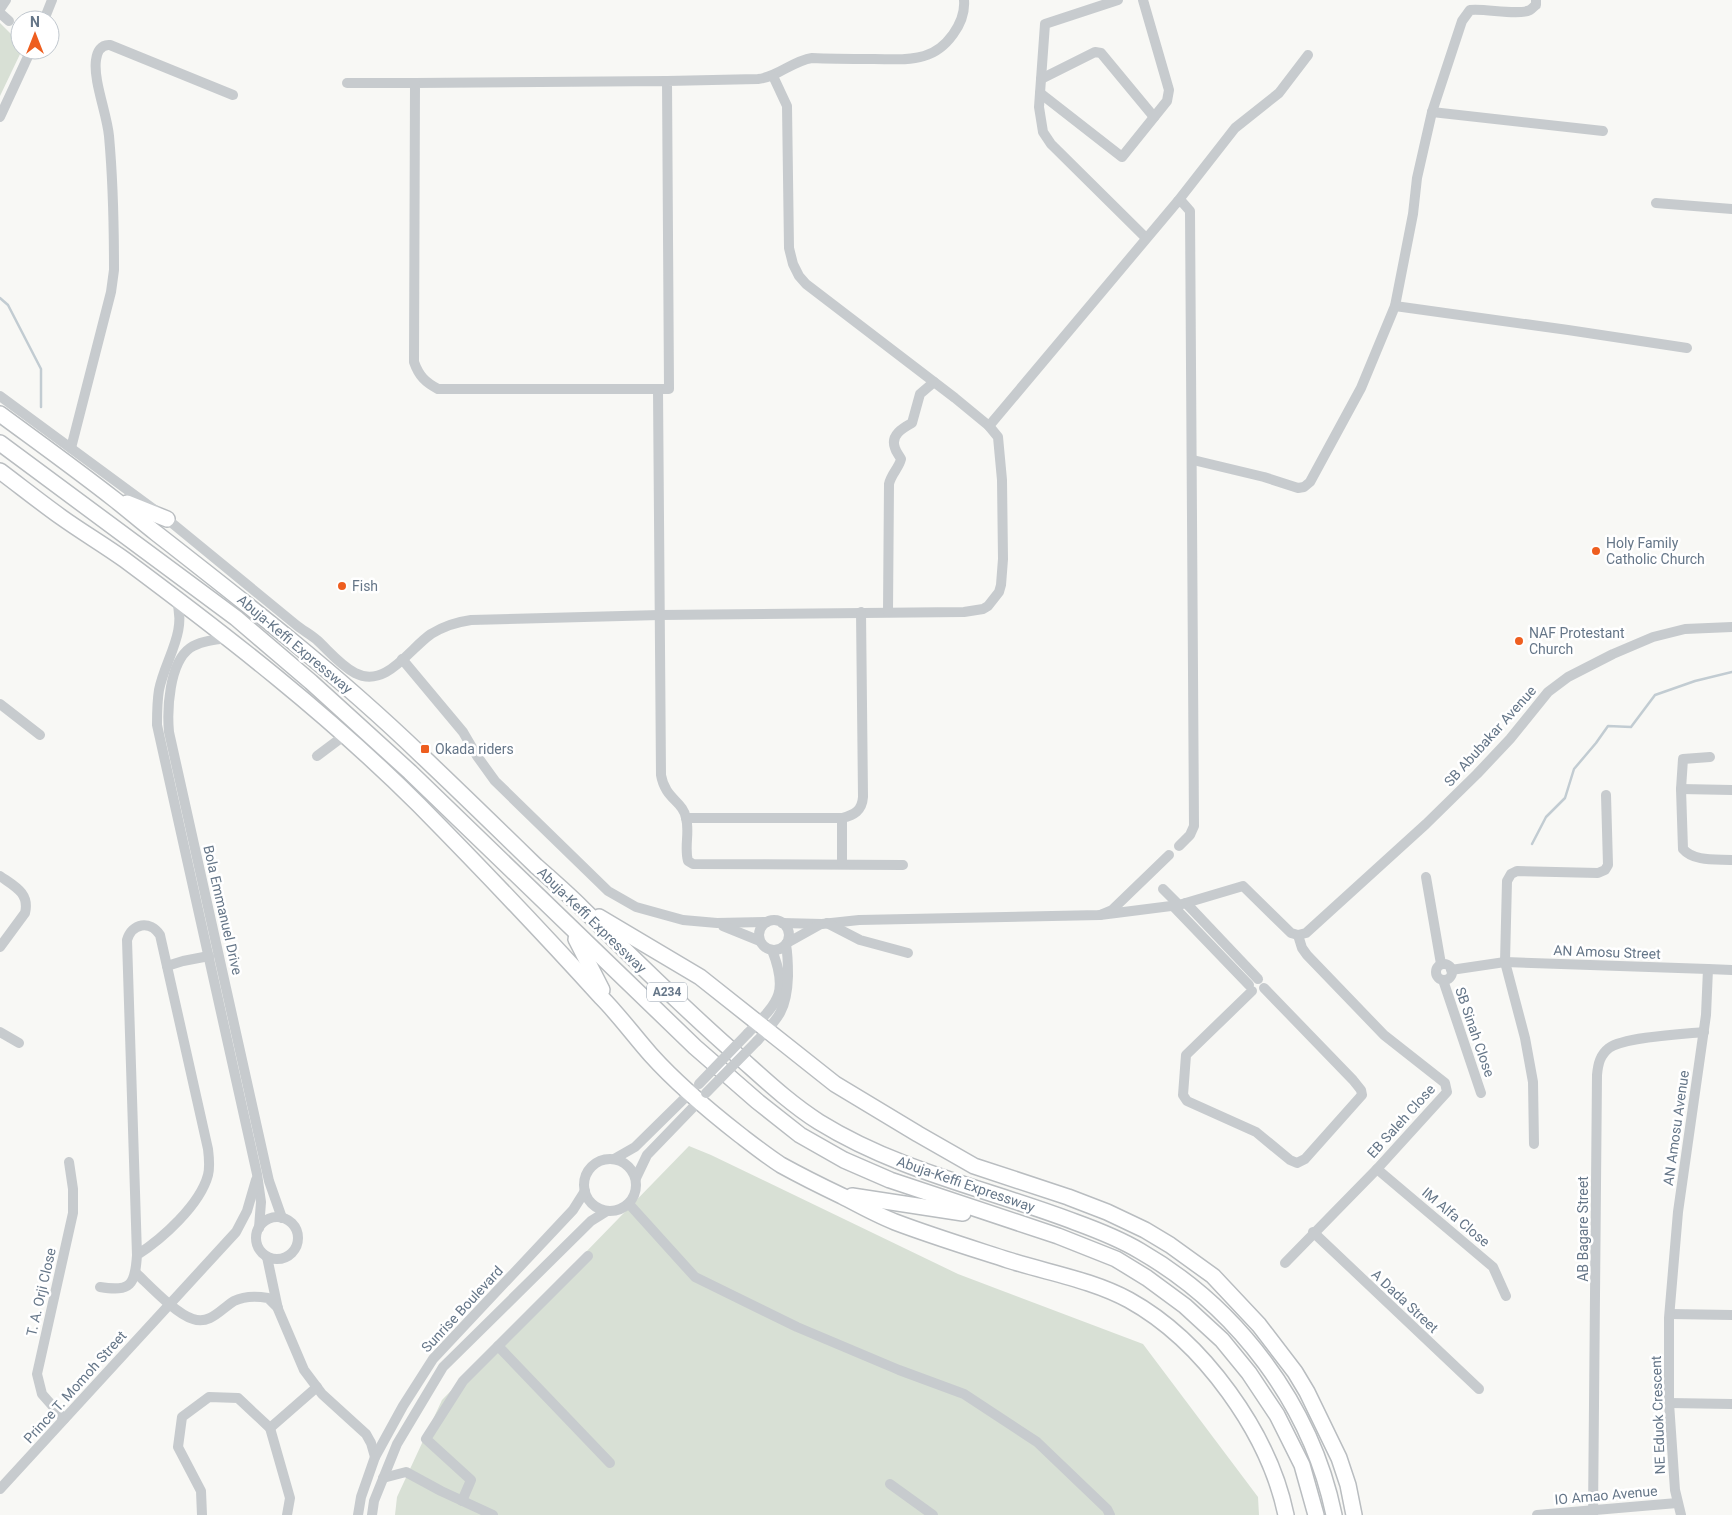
<svg xmlns="http://www.w3.org/2000/svg" width="1732" height="1515" font-family="Roboto,sans-serif">
<style>
.green{fill:#d8e0d5}
.lines{fill:none;stroke-linecap:round;stroke-linejoin:round}
.stream{stroke:#c2ccd2;stroke-width:2.5}
.highway-casing{stroke:#b9bdc0;stroke-width:18}
.minor{stroke:#c7cbce;stroke-width:10}
.highway{stroke:#fff;stroke-width:15}
.minor-bridge{stroke:#c7cbce;stroke-width:10}
.poi-dot{fill:#ee5e1f;stroke:#fff;stroke-width:2}
.labels{text-anchor:middle;dominant-baseline:central;stroke-width:5;stroke-linejoin:round;paint-order:stroke}
.shield{fill:#fff;stroke:#939fac;stroke-width:1}
.shield-label{font-size:12px;font-weight:bold;fill:#657688}
.poi-label{font-size:14px;fill:#657688;stroke:#fff;text-anchor:start}
.street-label{font-size:14px;fill:#657688;stroke:#fff}
</style>
<rect width="100%" height="100%" fill="#f8f8f5"/>
<g class="green">
<polygon points="0,23 20,43 20,50 22,50 0,96"/>
<polygon points="689,1146 711,1155 958,1274 1143,1344 1258,1497 1259,1515 395,1515 397,1497 442,1400"/>
</g>
<g class="lines">
<g class="stream">
<polyline points="0,298 8,305 41,369 41,407"/>
<polyline points="1532,844 1546,817 1565,798 1574,769 1596,743 1608,726 1631,727 1655,695 1695,681 1732,672"/>
</g>
<defs>
<g id="highway">
<path d="M0 414C38 442 77 470 114 499 128 510 142 522 156 533 247 604 338 675 421 755 460 792 498 829 536 866 552 880 567 893 582 908 633 958 683 1008 737 1055 763 1078 789 1103 819 1122 900 1172 989 1189 1075 1222 1097 1230 1120 1239 1140 1251 1237 1307 1311 1404 1334 1515"/>
<polyline points="0,443 236,618 311,682 410,772 695,1047 757,1101 800,1135 844,1160 890,1180 1058,1236 1116,1259 1147,1278 1185,1306 1222,1340 1249,1373 1277,1415 1302,1465 1316,1515"/>
<path d="M0 471C20 486 40 502 61 517 82 532 104 545 125 560 227 636 329 715 419 805 481 868 542 932 601 997 619 1015 634 1036 651 1055 678 1085 708 1110 740 1135 753 1145 767 1156 781 1165 801 1176 821 1186 842 1196 859 1205 877 1215 895 1222 932 1236 971 1248 1008 1260 1049 1273 1092 1280 1129 1300 1203 1341 1269 1433 1286 1515"/>
<polyline points="127,503 167,519"/>
<polyline points="599,917 700,977 835,1084 918,1134 974,1166 1068,1197 1107,1212 1145,1230 1170,1245 1213,1276 1259,1325 1295,1372 1307,1392 1339,1458 1348,1485 1354,1515"/>
<polyline points="576,939 602,990"/>
<polyline points="852,1196 963,1213"/>
</g>
</defs>
<use href="#highway" class="highway-casing"/>
<g class="minor">
<polyline points="1118,0 1045,24 1039,107 1043,132 1051,144 1146,238"/>
<polyline points="0,9 6,0"/>
<polyline points="0,13 9,21"/>
<polyline points="44,20 52,0"/>
<polyline points="1041,79 1095,52 1101,53 1154,117"/>
<path d="M667 81 669 389H438C425 382 419 376 414 362L415 83 667 81 758 79C778 77 792 61 812 58 832 59 853 59 874 59 890 59 908 61 924 56 946 50 966 23 964 0"/>
<polyline points="347,83 415,83"/>
<polyline points="1040,93 1122,157 1167,101 1169,90 1143,0"/>
<polyline points="1432,112 1603,131"/>
<polyline points="0,117 31,50"/>
<polyline points="1178,201 1183,203 1190,211 1194,826 1190,835 1179,846"/>
<polyline points="1656,203 1732,209"/>
<polyline points="1395,306 1568,330 1687,348"/>
<path d="M658 390 661 775C665 799 683 801 686 818 690 832 684 847 688 861L693 864 903 865"/>
<path d="M0 396 167 519 295 624C302 630 310 634 317 640 329 651 340 665 355 673 386 689 409 649 431 634 444 626 456 622 471 620L660 615 964 612 983 609 988 606 999 592 1001 585 1003 559 1002 480 998 437 989 426 955 398 806 284 799 276 793 264 789 248 787 106 773 76"/>
<polyline points="989,426 1178,201 1235,128 1279,93 1308,55"/>
<path d="M71 448 111 292 114 270C114 226 113 180 109 136 107 114 93 80 96 60 97 52 101 44 110 45L233 95"/>
<path d="M1193 460 1264 477 1298 488 1304 487 1310 482 1361 388 1395 306 1413 214 1417 178 1432 112 1462 21 1470 10C1485 8 1518 16 1530 10 1532 9 1534 6 1536 5V0"/>
<path d="M176 599C188 632 165 659 159 690 157 702 157 713 157 725L257 1174 261 1202 259 1228"/>
<path d="M888 612 889 484C891 474 899 468 901 459 899 455 896 452 895 448 890 435 903 428 912 423L920 394 934 382"/>
<path d="M227 638C214 640 200 641 190 648 169 663 167 710 169 732L269 1181 282 1218"/>
<polyline points="402,659 463,732 477,756 495,781 608,891 636,907 683,920 717,923 767,922"/>
<polyline points="0,704 40,735"/>
<polyline points="317,756 345,735"/>
<path d="M1710 757 1683 759 1681 789 1683 849C1694 862 1717 859 1732 860"/>
<polyline points="1681,789 1732,790"/>
<path d="M686 818H842C854 815 862 811 863 797L861 612"/>
<polyline points="842,818 842,864"/>
<path d="M0 876C14 886 30 893 25 913L0 947"/>
<polyline points="1426,877 1441,964"/>
<polyline points="1163,889 1179,905"/>
<polyline points="1186,903 1258,979"/>
<polyline points="1173,906 1249,985"/>
<polyline points="1100,915 1179,905 1243,886 1291,933 1298,935 1306,933 1426,824 1477,774 1510,739 1548,692 1568,677 1613,654 1653,637 1685,629 1732,627"/>
<circle cx="774" cy="935" r="15"/>
<polyline points="782,923 822,924 859,920 1100,915 1112,910 1169,855"/>
<polyline points="827,923 860,940 908,953"/>
<polyline points="723,926 760,941"/>
<polyline points="787,943 821,924"/>
<circle cx="1444" cy="972" r="8"/>
<polyline points="167,966 183,961 209,956"/>
<polyline points="1451,970 1505,962 1708,969"/>
<polyline points="1443,980 1481,1093"/>
<polyline points="1252,991 1186,1055 1183,1095 1187,1101 1256,1132 1290,1160 1297,1163 1305,1159 1362,1095 1361,1090 1353,1080 1264,988"/>
<polyline points="0,1032 19,1043"/>
<path d="M748 1033C778 1002 789 994 772 950"/>
<path d="M757 1041C779 1018 787 1009 788 976 788 965 788 955 786 945"/>
<polyline points="1534,1144 1533,1082 1525,1038 1505,962 1507,881 1511,874 1517,871 1598,873 1605,870 1608,865 1606,795"/>
<circle cx="610" cy="1185" r="26"/>
<polyline points="614,1159 635,1147 693,1090"/>
<polyline points="1377,1169 1493,1267 1506,1296"/>
<polyline points="636,1178 647,1155 703,1097"/>
<polyline points="629,1204 695,1277 797,1327 899,1370 964,1394 1037,1442 1107,1509 1110,1515"/>
<circle cx="277" cy="1238" r="21"/>
<polyline points="1313,1232 1479,1389"/>
<polyline points="267,1257 278,1309 304,1370 322,1394 366,1434 371,1443 375,1457"/>
<polyline points="1285,1263 1377,1169 1447,1092 1445,1083 1384,1035 1307,955 1302,948 1298,935"/>
<path d="M136 1273C150 1286 176 1314 193 1319 210 1325 221 1309 234 1301 244 1296 257 1296 268 1298L278 1308"/>
<path d="M100 1287C131 1292 135 1285 137 1255L127 940C132 923 150 920 160 935L208 1149C209 1157 210 1167 208 1175 200 1205 162 1239 137 1255"/>
<polyline points="1670,1314 1732,1315"/>
<polyline points="498,1346 610,1463"/>
<polyline points="1669,1403 1732,1404"/>
<polyline points="64,1419 42,1394 37,1374 73,1213 73,1189 69,1162"/>
<polyline points="270,1428 317,1387"/>
<polyline points="383,1478 406,1472 441,1491 493,1515"/>
<polyline points="890,1484 933,1515"/>
<polyline points="0,1489 236,1232 247,1211 256,1180"/>
<polyline points="462,1501 471,1480 426,1439 463,1381 588,1256"/>
<polyline points="202,1515 201,1491 178,1447 182,1417 209,1397 238,1398 270,1428 290,1498 287,1515"/>
<polyline points="358,1515 361,1497 375,1457 403,1406 433,1359 573,1210 585,1191"/>
<polyline points="372,1515 374,1501 397,1444 443,1367 591,1221 607,1211"/>
<polyline points="1537,1515 1677,1503"/>
<path d="M1593 1515 1597 1075C1598 1064 1600 1055 1609 1048 1624 1037 1683 1034 1704 1032"/>
<polyline points="1681,1515 1675,1490 1669,1403 1669,1318 1678,1212 1706,1015 1708,969 1732,970"/>
</g>
<use href="#highway" class="highway"/>
<g class="minor-bridge">
<polyline points="699,1084 748,1033"/>
<polyline points="706,1093 757,1041"/>
</g>
</g>
<g class="poi-dot">
<circle cx="1596" cy="551" r="5"/>
<circle cx="342" cy="586" r="5"/>
<circle cx="1519" cy="641" r="5"/>
<rect x="420" y="744" width="10" height="10" rx="2.5"/>
</g>
<g class="labels">
<rect class="shield" x="647" y="982.5" width="40" height="19" rx="4"/>
<g class="shield-label">
<text x="667" y="992">A234</text>
</g>
<g class="poi-label">
<text x="1606" y="543">Holy Family<tspan x="1606" dy="16">Catholic Church</tspan></text>
<text x="352" y="586">Fish</text>
<text x="1529" y="633">NAF Protestant<tspan x="1529" dy="16">Church</tspan></text>
<text x="435" y="749">Okada riders</text>
</g>
<g class="street-label">
<text transform="translate(295 644) rotate(40)">Abuja-Keffi Expressway</text>
<text transform="translate(1490 736) rotate(-48)">SB Abubakar Avenue</text>
<text transform="translate(223 910) rotate(77)">Bola Emmanuel Drive</text>
<text transform="translate(592 920) rotate(44)">Abuja-Keffi Expressway</text>
<text transform="translate(1607 952) rotate(2)">AN Amosu Street</text>
<text transform="translate(1475 1032) rotate(71)">SB Sinah Close</text>
<text transform="translate(1401 1121) rotate(-48)">EB Saleh Close</text>
<text transform="translate(1676 1128) rotate(-82)">AN Amosu Avenue</text>
<text transform="translate(966 1184) rotate(19)">Abuja-Keffi Expressway</text>
<text transform="translate(1456 1217) rotate(40)">IM Alfa Close</text>
<text transform="translate(1583 1229) rotate(-90)">AB Bagare Street</text>
<text transform="translate(41 1292) rotate(-77)">T. A. Orji Close</text>
<text transform="translate(1405 1301) rotate(43)">A Dada Street</text>
<text transform="translate(462 1309) rotate(-47)">Sunrise Boulevard</text>
<text transform="translate(75 1387) rotate(-48)">Prince T. Momoh Street</text>
<text transform="translate(1658 1415) rotate(-92)">NE Eduok Crescent</text>
<text transform="translate(1606 1495) rotate(-5)">IO Amao Avenue</text>
</g>
</g>
<g transform="translate(35 35)"><circle r="24" fill="#ffffff" stroke="#c1c8cf"/>
<path d="M0-4L9 19L0 12L-9 19Z" fill="#ee5e1f"/>
<text y="-8" font-size="14" font-weight="bold" text-anchor="middle" fill="#657688">N</text>
</g>
</svg>
